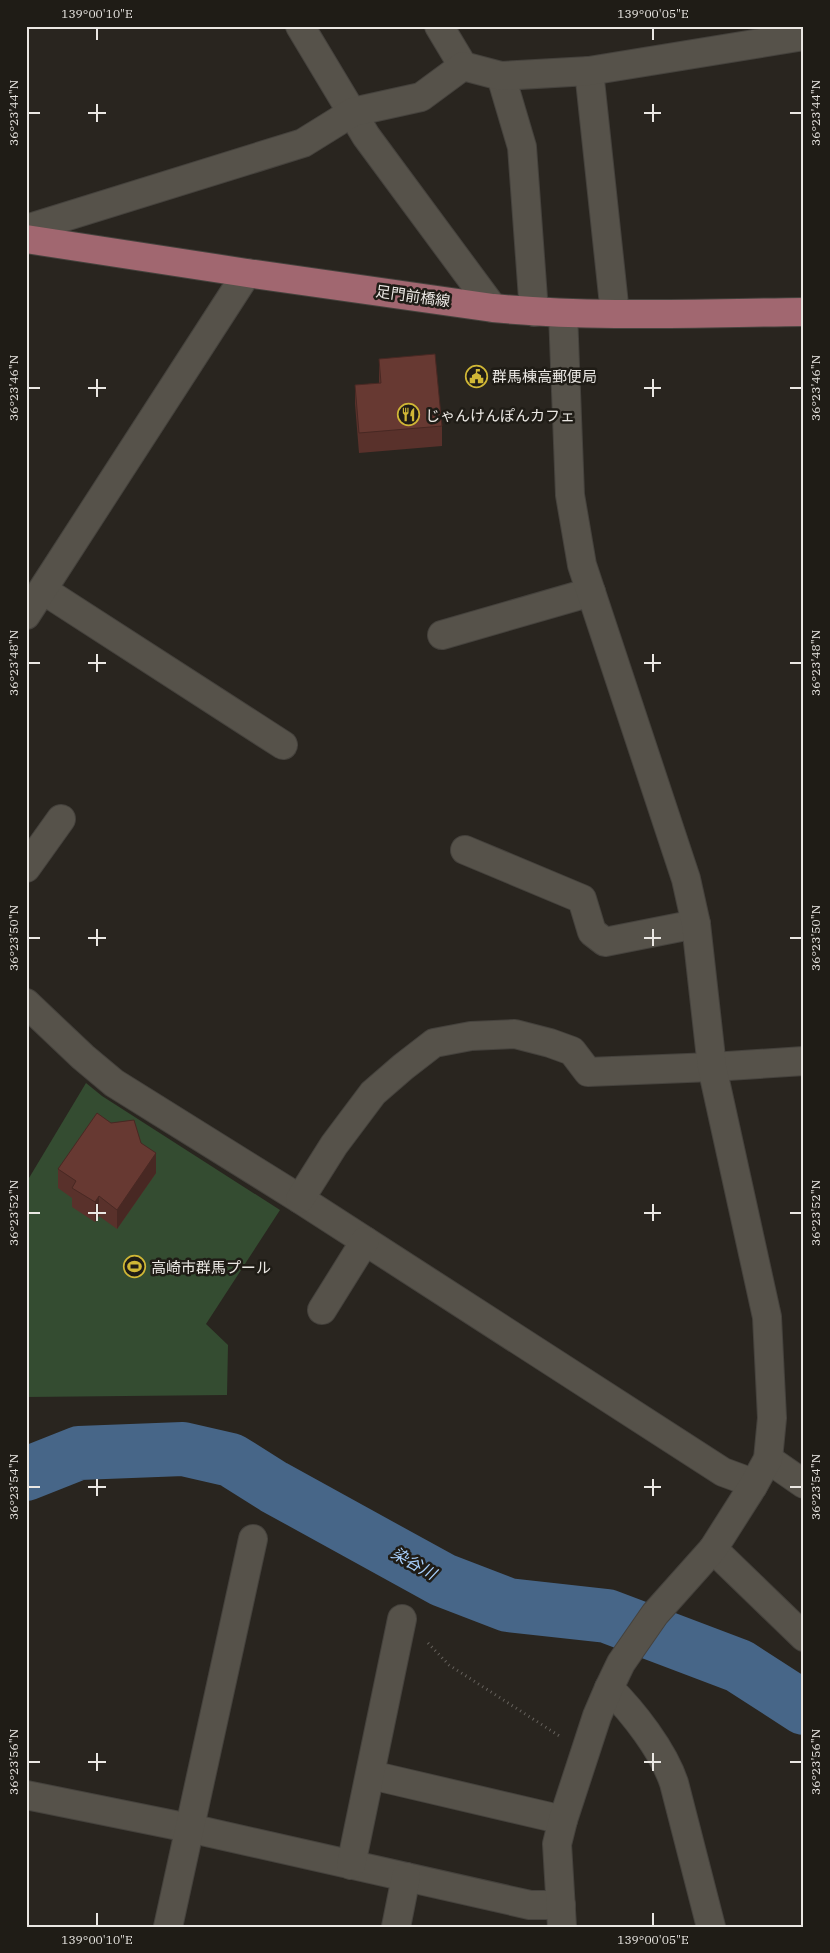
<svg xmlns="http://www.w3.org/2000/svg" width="830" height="1953" font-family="'IBM Plex Serif','Noto Sans JP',serif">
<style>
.green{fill:#344c31}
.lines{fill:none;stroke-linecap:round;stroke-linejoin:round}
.river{stroke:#476688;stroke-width:54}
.minor-casing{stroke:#45423d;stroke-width:30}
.major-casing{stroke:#45423d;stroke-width:30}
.path{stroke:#66625d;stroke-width:3;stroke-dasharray:1 4;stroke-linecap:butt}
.minor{stroke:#56524a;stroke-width:28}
.major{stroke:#a16770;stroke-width:28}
.wall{fill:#59312b}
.shaded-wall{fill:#482823}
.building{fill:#673932;stroke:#482823}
.ticks{fill:none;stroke:#eae7e3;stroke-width:2}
.labels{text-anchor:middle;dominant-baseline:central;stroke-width:5;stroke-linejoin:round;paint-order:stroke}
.street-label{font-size:15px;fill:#eae7e3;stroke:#1f1c16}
.poi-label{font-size:15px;fill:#eae7e3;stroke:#1f1c16;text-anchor:start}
.water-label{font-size:16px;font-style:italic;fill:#a7cffc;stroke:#1f1c16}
.neatline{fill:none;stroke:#eae7e3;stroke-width:2}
.ticks-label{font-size:12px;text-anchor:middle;fill:#eae7e3}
</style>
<rect width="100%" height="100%" fill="#29251f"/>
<polygon class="green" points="86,1083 102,1096 280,1210 206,1324 228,1345 227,1395 26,1397 26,1183"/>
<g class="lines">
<polyline class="river" points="26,1474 79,1453 183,1449 231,1460 274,1487 443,1580 508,1605 607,1616 739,1666 804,1708"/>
<defs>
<g id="minor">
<polyline points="300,26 366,136 493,308"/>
<polyline points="439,26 463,66"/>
<polyline points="589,71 615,314"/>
<polyline points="501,76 522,147 534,312"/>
<polyline points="26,229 303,143 353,112 421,97 463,66 501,76 589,71 804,36"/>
<polyline points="43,590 283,745"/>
<polyline points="26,615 247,273"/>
<polyline points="442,635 591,592"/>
<polyline points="465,850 582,899 592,932 605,942 696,924"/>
<polyline points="26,868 61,819"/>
<polyline points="26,1003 83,1057 114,1083 300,1199 723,1472 742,1479 753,1486"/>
<polyline points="300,1199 334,1145 373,1093 403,1067 434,1043 471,1036 515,1034 550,1043 572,1051 588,1072 712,1067 804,1061"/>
<polyline points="322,1310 365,1241"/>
<polyline points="768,1459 804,1484"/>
<polyline points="713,1549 804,1637"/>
<path d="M609 1688C633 1712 663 1750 674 1783L711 1927"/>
<polyline points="371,1775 563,1820"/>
<polyline points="26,1795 189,1828 530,1905 561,1905"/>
<polyline points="351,1865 402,1619"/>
<polyline points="168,1927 253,1539"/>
<polyline points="396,1927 406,1877"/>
<polyline points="562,1927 557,1844 563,1820 597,1716 609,1688 621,1663 655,1614 713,1549 753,1486 768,1459 772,1418 767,1317 712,1067 696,924 686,879 582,565 570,495 563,313"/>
</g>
<path id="major" d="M26 239 247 273 493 308C596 318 700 313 804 312"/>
</defs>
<use href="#minor" class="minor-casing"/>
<use href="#major" class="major-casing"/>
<polyline class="path" points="428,1643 449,1665 561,1737"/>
<use href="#minor" class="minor"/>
<use href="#major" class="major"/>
</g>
<g class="wall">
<polygon points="379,359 442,426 442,446 359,453 355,404 355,385 379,383"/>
<polygon points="111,1123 141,1143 156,1173 117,1229 99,1216 95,1222 72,1207 72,1198 58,1188 58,1169"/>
</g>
<g class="shaded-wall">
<polygon points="156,1153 156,1173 117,1229 117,1210"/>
<polygon points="99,1196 99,1216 95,1222 95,1202"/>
</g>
<g class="building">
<polygon points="435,354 442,426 359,433 355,385 381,383 379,359"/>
<polygon points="97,1113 111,1123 134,1120 141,1143 156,1153 117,1210 99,1196 95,1202 72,1188 76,1181 58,1169"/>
</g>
<path class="ticks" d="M97 28V40M653 28V40M97 104V122M653 104V122M28 113H40M88 113H106M644 113H661M790 113H802M97 379V397M653 379V397M28 388H40M88 388H106M644 388H661M790 388H802M97 654V672M653 654V672M28 663H40M88 663H106M644 663H661M790 663H802M97 929V946M653 929V946M28 938H40M88 938H106M644 938H661M790 938H802M97 1204V1221M653 1204V1221M28 1213H40M88 1213H106M644 1213H661M790 1213H802M97 1479V1496M653 1479V1496M28 1487H40M88 1487H106M644 1487H661M790 1487H802M97 1753V1771M653 1753V1771M28 1762H40M88 1762H106M644 1762H661M790 1762H802M97 1913V1926M653 1913V1926"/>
<defs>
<symbol id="civic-ring" viewBox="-11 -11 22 22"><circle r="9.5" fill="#1f1c16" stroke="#d0b736" stroke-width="1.5"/><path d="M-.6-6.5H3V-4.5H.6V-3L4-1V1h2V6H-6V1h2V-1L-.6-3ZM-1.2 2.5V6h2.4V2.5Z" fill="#d0b736"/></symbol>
<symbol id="restaurant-ring" viewBox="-11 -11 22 22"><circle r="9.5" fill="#1f1c16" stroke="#d0b736" stroke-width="1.5"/><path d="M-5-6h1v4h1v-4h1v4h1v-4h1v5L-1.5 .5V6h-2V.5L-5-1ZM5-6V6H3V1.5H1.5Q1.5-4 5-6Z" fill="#d0b736"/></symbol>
<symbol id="stadium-ring" viewBox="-11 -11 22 22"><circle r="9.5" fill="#1f1c16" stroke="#d0b736" stroke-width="1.5"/><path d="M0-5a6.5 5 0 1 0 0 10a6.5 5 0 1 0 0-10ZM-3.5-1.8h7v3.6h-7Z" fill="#d0b736"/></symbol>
</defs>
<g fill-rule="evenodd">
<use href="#civic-ring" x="464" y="364" width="25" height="25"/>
<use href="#restaurant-ring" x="396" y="402" width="25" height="25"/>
<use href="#stadium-ring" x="122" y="1254" width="25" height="25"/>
</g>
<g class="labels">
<g class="street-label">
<text transform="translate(413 296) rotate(8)">足門前橋線</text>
</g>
<g class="poi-label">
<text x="492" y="376">群馬棟高郵便局</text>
<text x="425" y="415">じゃんけんぽんカフェ</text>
<text x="151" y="1267">高崎市群馬プール</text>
</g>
<g class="water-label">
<text transform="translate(414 1563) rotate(29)">染谷川</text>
</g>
</g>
<rect width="830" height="1953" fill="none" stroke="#1f1c16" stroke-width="55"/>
<rect x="28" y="28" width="774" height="1898" class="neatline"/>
<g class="ticks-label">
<text x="97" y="18">139°00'10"E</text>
<text x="653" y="18">139°00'05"E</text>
<text transform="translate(816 113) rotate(-90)" y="4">36°23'44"N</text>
<text transform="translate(14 113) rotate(-90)" y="4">36°23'44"N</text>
<text transform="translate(816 388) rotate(-90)" y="4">36°23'46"N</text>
<text transform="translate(14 388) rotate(-90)" y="4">36°23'46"N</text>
<text transform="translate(14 663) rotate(-90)" y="4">36°23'48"N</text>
<text transform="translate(816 663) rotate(-90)" y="4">36°23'48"N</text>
<text transform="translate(14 938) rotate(-90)" y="4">36°23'50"N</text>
<text transform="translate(816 938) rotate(-90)" y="4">36°23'50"N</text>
<text transform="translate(14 1213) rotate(-90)" y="4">36°23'52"N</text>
<text transform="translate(816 1213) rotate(-90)" y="4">36°23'52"N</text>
<text transform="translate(816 1487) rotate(-90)" y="4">36°23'54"N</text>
<text transform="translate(14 1487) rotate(-90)" y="4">36°23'54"N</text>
<text transform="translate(816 1762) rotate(-90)" y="4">36°23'56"N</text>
<text transform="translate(14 1762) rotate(-90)" y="4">36°23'56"N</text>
<text x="97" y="1944">139°00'10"E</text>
<text x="653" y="1944">139°00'05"E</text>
</g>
</svg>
